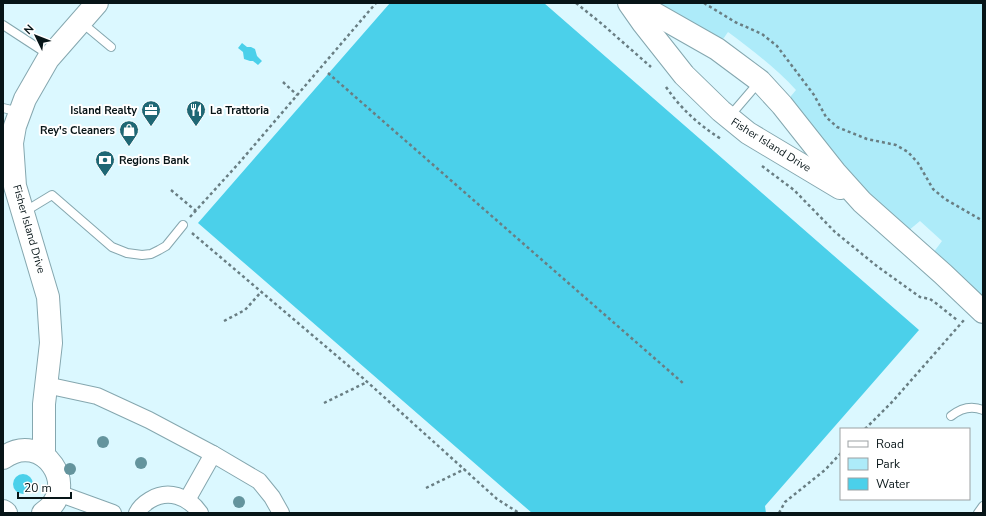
<svg xmlns="http://www.w3.org/2000/svg" width="986" height="516" font-family="'Nunito Sans',sans-serif">
<style>
.green{fill:#adebf9}
.water{fill:#4bd0ea}
.lines{fill:none;stroke-linecap:round;stroke-linejoin:round}
.lane-casing{stroke:#85a7af;stroke-width:10}
.street-casing{stroke:#85a7af;stroke-width:18}
.secondary-casing{stroke:#85a7af;stroke-width:24}
.path{stroke:#697e83;stroke-width:2.5;stroke-dasharray:3 3;stroke-linecap:butt}
.lane{stroke:#fff;stroke-width:8}
.street{stroke:#fff;stroke-width:16}
.secondary{stroke:#fff;stroke-width:22}
.tree{fill:#64949d}
.labels{text-anchor:middle;dominant-baseline:central;stroke-width:4;stroke-linejoin:round;paint-order:stroke}
.poi-label{font-size:11px;font-weight:bold;fill:#071518;stroke:#fff;text-anchor:end}
.street-label{font-size:11px;fill:#071518;stroke:#fff}
</style>
<rect width="100%" height="100%" fill="#dbf8ff"/>
<path class="green" d="M654 3H983V299L933 253 942 241 920 221 908 231 859 189 786 102 796 90C776 68 752 50 728 32L719 45Z"/>
<g class="water">
<polygon points="390,3 544,3 919,330 765,506 766,513 532,513 198,223"/>
<polygon points="242,43 247,47 251,47 255,49 257,56 262,61 258,65 253,61 250,61 244,59 243,52 238,48"/>
<circle cx="23" cy="484" r="10"/>
</g>
<g class="lines">
<defs>
<g id="lane">
<polyline points="81,22 111,47"/>
<polyline points="3,25 49,55"/>
<polyline points="3,108 20,112"/>
<polyline points="729,117 759,82"/>
<polyline points="24,212 52,195 112,247 127,253 142,255 151,254 159,250 166,246 183,225"/>
<path d="M951 416C961 408 971 405 983 410"/>
<polyline points="978,513 983,506"/>
</g>
<g id="street">
<polyline points="46,385 97,396 149,420 213,454 259,481 272,497 281,513"/>
<polyline points="58,493 113,513"/>
<polyline points="187,500 213,454"/>
<path d="M137 513C140 507 145 503 150 500 168 489 188 496 200 513"/>
</g>
<g id="secondary">
<polyline points="629,3 643,23 684,75 721,111 748,133 840,188"/>
<polyline points="636,3 717,49 760,81 782,105 835,172 862,202 943,274 983,312"/>
<polyline points="44,456 44,404 51,343 48,297 15,186 12,143 15,126 25,99 48,59 97,3"/>
<path d="M3 458C43 429 82 488 43 513"/>
<polyline points="3,511 6,513"/>
</g>
</defs>
<use href="#lane" class="lane-casing"/>
<use href="#street" class="street-casing"/>
<use href="#secondary" class="secondary-casing"/>
<g class="path">
<polyline points="576,3 602,24 651,67"/>
<polyline points="704,3 735,22 762,34 777,46 814,95 826,117 837,127 867,139 896,145 908,152 918,163 933,189 945,199 983,221"/>
<polyline points="328,73 684,384"/>
<polyline points="283,82 297,95"/>
<path d="M666 87C682 110 698 124 721 139"/>
<polyline points="762,166 794,190 835,232 878,267 920,297 930,299 937,304 957,320"/>
<polyline points="171,190 196,211"/>
<polyline points="190,217 239,163 376,3"/>
<polyline points="192,233 364,379 497,499 519,513"/>
<polyline points="224,321 245,310 261,292"/>
<polyline points="324,403 367,382"/>
<polyline points="865,429 893,401 964,320"/>
<polyline points="426,488 465,469"/>
<polyline points="779,513 785,502 825,470 841,453"/>
</g>
<use href="#lane" class="lane"/>
<use href="#street" class="street"/>
<use href="#secondary" class="secondary"/>
</g>
<g class="tree">
<circle cx="103" cy="442" r="6"/>
<circle cx="141" cy="463" r="6"/>
<circle cx="70" cy="469" r="6"/>
<circle cx="239" cy="502" r="6"/>
</g>
<defs>
<symbol id="office-pin" viewBox="-11 -11 22 30"><path d="M0 17L-7.5 6A9.5 9.5 0 1 1 7.5 6Z" fill="#1f6774" stroke="#fff"/><path d="M-6-3h4V-5.5h4V-3h4V5H-6ZM-1-4.5V-3h2v-1.5ZM-6 0V1H6V0Z" fill="#fff"/></symbol>
<symbol id="restaurant-pin" viewBox="-11 -11 22 30"><path d="M0 17L-7.5 6A9.5 9.5 0 1 1 7.5 6Z" fill="#1f6774" stroke="#fff"/><path d="M-5-6h1v4h1v-4h1v4h1v-4h1v5L-1.5 .5V6h-2V.5L-5-1ZM5-6V6H3V1.5H1.5Q1.5-4 5-6Z" fill="#fff"/></symbol>
<symbol id="shop-pin" viewBox="-11 -11 22 30"><path d="M0 17L-7.5 6A9.5 9.5 0 1 1 7.5 6Z" fill="#1f6774" stroke="#fff"/><path d="M-5-2.5h2.3a2.7 3.5 0 0 1 5.4 0H5L5.5 6h-11ZM-1.5-2.5h3a1.5 2.3 0 0 0-3 0Z" fill="#fff"/></symbol>
<symbol id="bank-pin" viewBox="-11 -11 22 30"><path d="M0 17L-7.5 6A9.5 9.5 0 1 1 7.5 6Z" fill="#1f6774" stroke="#fff"/><path d="M-6-4H6V4H-6ZM0-2.3a2.3 2.3 0 1 0 0 4.6a2.3 2.3 0 1 0 0-4.6Z" fill="#fff"/></symbol>
</defs>
<g fill-rule="evenodd">
<use href="#office-pin" x="140" y="99" width="22" height="30"/>
<use href="#restaurant-pin" x="185" y="99" width="22" height="30"/>
<use href="#shop-pin" x="118" y="119" width="22" height="30"/>
<use href="#bank-pin" x="94" y="149" width="22" height="30"/>
</g>
<g class="labels">
<g class="poi-label">
<text x="137" y="110">Island Realty</text>
<text x="210" y="110" text-anchor="start">La Trattoria</text>
<text x="115" y="130">Rey's Cleaners</text>
<text x="119" y="160" text-anchor="start">Regions Bank</text>
</g>
<g class="street-label">
<text transform="translate(771 145) rotate(32)">Fisher Island Drive</text>
<text transform="translate(29 229) rotate(74)">Fisher Island Drive</text>
</g>
</g>
<rect width="986" height="516" fill="none" stroke="#071518" stroke-width="8"/>
<rect x="840" y="428" width="130" height="72" fill="#ffffff" stroke="#9ca1a3"/>
<rect x="848" y="441" width="20" height="6" fill="#ffffff" stroke="#9ca1a3"/>
<text x="876" y="448" font-size="12" fill="#071518">Road</text>
<rect x="848" y="458" width="20" height="12" fill="#adebf9" stroke="#9ca1a3"/>
<text x="876" y="468" font-size="12" fill="#071518">Park</text>
<rect x="848" y="478" width="20" height="12" fill="#4bd0ea" stroke="#9ca1a3"/>
<text x="876" y="488" font-size="12" fill="#071518">Water</text>
<g transform="translate(36 36) rotate(313)" stroke="#ffffff" stroke-width="3" paint-order="stroke">
<path d="M0-3L7 15L0 10L-7 15Z" fill="#071518"/>
<text y="-6" font-size="11" font-weight="bold" text-anchor="middle" fill="#071518">N</text>
</g>
<path d="M18 492v6h53v-6" fill="none" stroke="#071518" stroke-width="2"/>
<text x="24" y="492" font-size="12" fill="#071518" stroke="#ffffff" stroke-width="3" paint-order="stroke">20 m</text>
</svg>
